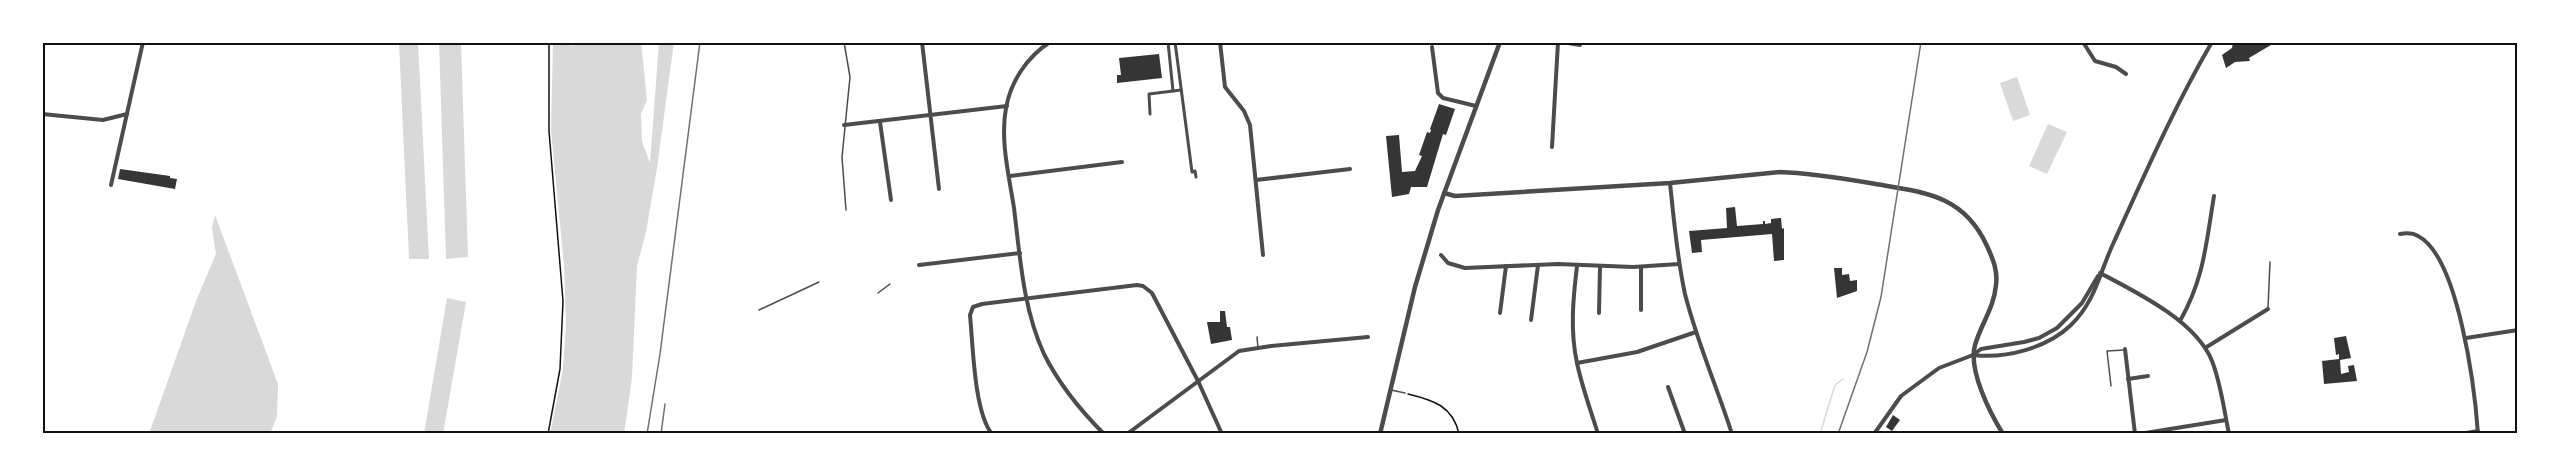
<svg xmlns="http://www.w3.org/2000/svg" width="2560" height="476" font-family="'Alegreya Sans',sans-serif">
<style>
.water{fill:#d9d9d9}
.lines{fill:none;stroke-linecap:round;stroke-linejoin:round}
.stream{stroke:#d9d9d9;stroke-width:1.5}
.building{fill:#353535}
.path{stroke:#111;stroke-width:1.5}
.service{stroke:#4c4c4c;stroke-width:1.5}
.pedestrian{stroke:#4c4c4c;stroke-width:3}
.minor{stroke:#4c4c4c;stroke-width:4}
.tertiary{stroke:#4c4c4c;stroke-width:4.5}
.rail{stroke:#707070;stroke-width:1.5}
.neatline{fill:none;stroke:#111;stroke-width:2}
</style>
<rect width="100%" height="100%" fill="#fff"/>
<g class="water">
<polygon points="399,42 418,42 429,259 409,259"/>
<polygon points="439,42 461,42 468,257 446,259"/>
<polygon points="553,42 571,42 573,47 573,42 641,42 647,100 641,114 642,141 650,163 659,42 674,42 657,168 646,232 637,266 632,378 624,434 550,434 563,369 566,324 564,265 551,130"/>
<polygon points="2017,77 2030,115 2013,121 2000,83"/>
<polygon points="2048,124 2067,132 2047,174 2029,166"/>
<polygon points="215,215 278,384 277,416 270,434 149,434 196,301 216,254 212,228"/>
<polygon points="447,298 466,302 443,434 424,434"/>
</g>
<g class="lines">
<polyline class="stream" points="1820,434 1835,385 1843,379"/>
</g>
<g class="building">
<polygon points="2233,42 2276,42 2249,58 2250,61 2235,62 2226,68 2222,55 2232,48"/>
<polygon points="1159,54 1162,78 1117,83 1117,75 1121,75 1119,58"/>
<polygon points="1439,104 1455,109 1446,135 1443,134 1427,187 1411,187 1409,194 1392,197 1386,136 1399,135 1402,172 1415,171 1422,156 1419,155 1427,132 1430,133 1431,130 1430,129"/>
<polygon points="120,169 170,176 170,178 177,179 175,189 118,179"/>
<polygon points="1735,207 1737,226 1763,224 1763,221 1765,221 1765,224 1771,223 1771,219 1781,218 1782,229 1784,228 1784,260 1774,261 1772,234 1701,240 1702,252 1692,253 1689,231 1727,228 1726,208"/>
<polygon points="1834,268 1842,268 1842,275 1849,274 1850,281 1857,280 1857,291 1837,298"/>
<polygon points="1220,311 1225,311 1227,327 1230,327 1232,340 1211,344 1207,322 1220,322"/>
<polygon points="2346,336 2351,358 2340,360 2341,374 2349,372 2348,366 2354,365 2357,381 2324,384 2322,361 2339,359 2339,354 2336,355 2334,338"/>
<polygon points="1893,415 1900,420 1892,431 1886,427"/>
</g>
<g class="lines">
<g class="path">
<path d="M1408 394C1433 400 1453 406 1459 434"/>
<polyline points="548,434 560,369 563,301 549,131 549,42"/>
</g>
<g class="service">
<polyline points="844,42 850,77 842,157 846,210"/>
<polyline points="878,293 890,284"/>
<polyline points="2268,308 2270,262"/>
<polyline points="759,310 819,282"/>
<polyline points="1257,337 1258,348"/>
<polyline points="2111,386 2107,351 2124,350"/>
<polyline points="1391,390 1405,393"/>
</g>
<g class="pedestrian">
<polyline points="1168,42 1173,91 1181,90"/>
<polyline points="1175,42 1192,172 1195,171 1196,177"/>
<polyline points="1150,114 1149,94 1173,91"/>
</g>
<g class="minor">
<polyline points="922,42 939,189"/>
<path d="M1050 42C1027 57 1011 81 1006 108 1000 140 1009 176 1014 208 1020 256 1023 309 1044 354 1059 384 1081 411 1104 434"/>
<polyline points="1220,42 1225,87 1244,111 1250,125 1263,255"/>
<polyline points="1562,42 1580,45 1580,42"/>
<polyline points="2083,42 2095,61 2116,67 2126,74"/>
<polyline points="1432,47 1438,93 1443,98 1476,106"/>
<polyline points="42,114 103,120 127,114"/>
<polyline points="880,122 891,200"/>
<polyline points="844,125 1007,106"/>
<polyline points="1552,147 1558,42"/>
<polyline points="1010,176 1122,162"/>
<polyline points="1256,180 1350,169"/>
<path d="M1670 183C1674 220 1677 258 1685 294 1697 342 1717 387 1732 434"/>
<polyline points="111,185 143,42"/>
<path d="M2400 234C2406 233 2413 233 2418 236 2459 257 2475 391 2478 434"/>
<polyline points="1441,255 1448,263 1465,268 1558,264 1633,267 1679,264"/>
<polyline points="919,265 1020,253"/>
<path d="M1577 266C1573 299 1570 331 1577 363 1582 387 1591 411 1598 434"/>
<path d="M2100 273C2136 292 2196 321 2212 361 2221 384 2224 410 2229 434"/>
<polyline points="1641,310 1641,267"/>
<polyline points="1500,313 1506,266"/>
<polyline points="1599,313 1600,267"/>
<polyline points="1531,320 1538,265"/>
<path d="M2180 321C2204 279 2206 244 2214 196"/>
<polyline points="2466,338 2518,330"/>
<polyline points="2205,348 2268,309"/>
<polyline points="2125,349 2135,434"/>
<path d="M1973 355C2006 359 2047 348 2071 325 2095 302 2100 272 2113 244 2144 176 2174 107 2212 42"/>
<polyline points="1577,363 1637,352 1696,332"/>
<polyline points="2128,379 2148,376"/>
<polyline points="1668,387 1685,434"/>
<path d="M992 434C974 412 973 345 970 315L973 307 982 304 1137 285 1143 286 1152 293 1198 381 1222 434"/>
<polyline points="1127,434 1239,351 1271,346 1368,337"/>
<polyline points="1874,434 1901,396 1939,368 1973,355 1981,349 2024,342 2039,338 2057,328 2082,303 2098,276"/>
<polyline points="2139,434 2226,420"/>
<polyline points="2461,434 2478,431"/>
</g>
<g class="tertiary">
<path d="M1444 193 1455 196 1670 183 1780 172C1810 173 1840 178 1870 183 1921 192 1963 193 1987 246 1993 259 1998 271 1996 285 1994 308 1981 324 1975 345 1968 370 1990 413 2003 434"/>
<polyline points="1380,434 1415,287 1438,210 1500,42"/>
</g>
<g class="rail">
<polyline points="647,434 660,354 700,42"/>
<polyline points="661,434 665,404"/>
<polyline points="1838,434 1867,352 1881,297 1921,42"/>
</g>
</g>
<rect width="2560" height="476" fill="none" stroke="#ffffff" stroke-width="87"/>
<rect x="44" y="44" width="2472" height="388" class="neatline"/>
</svg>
